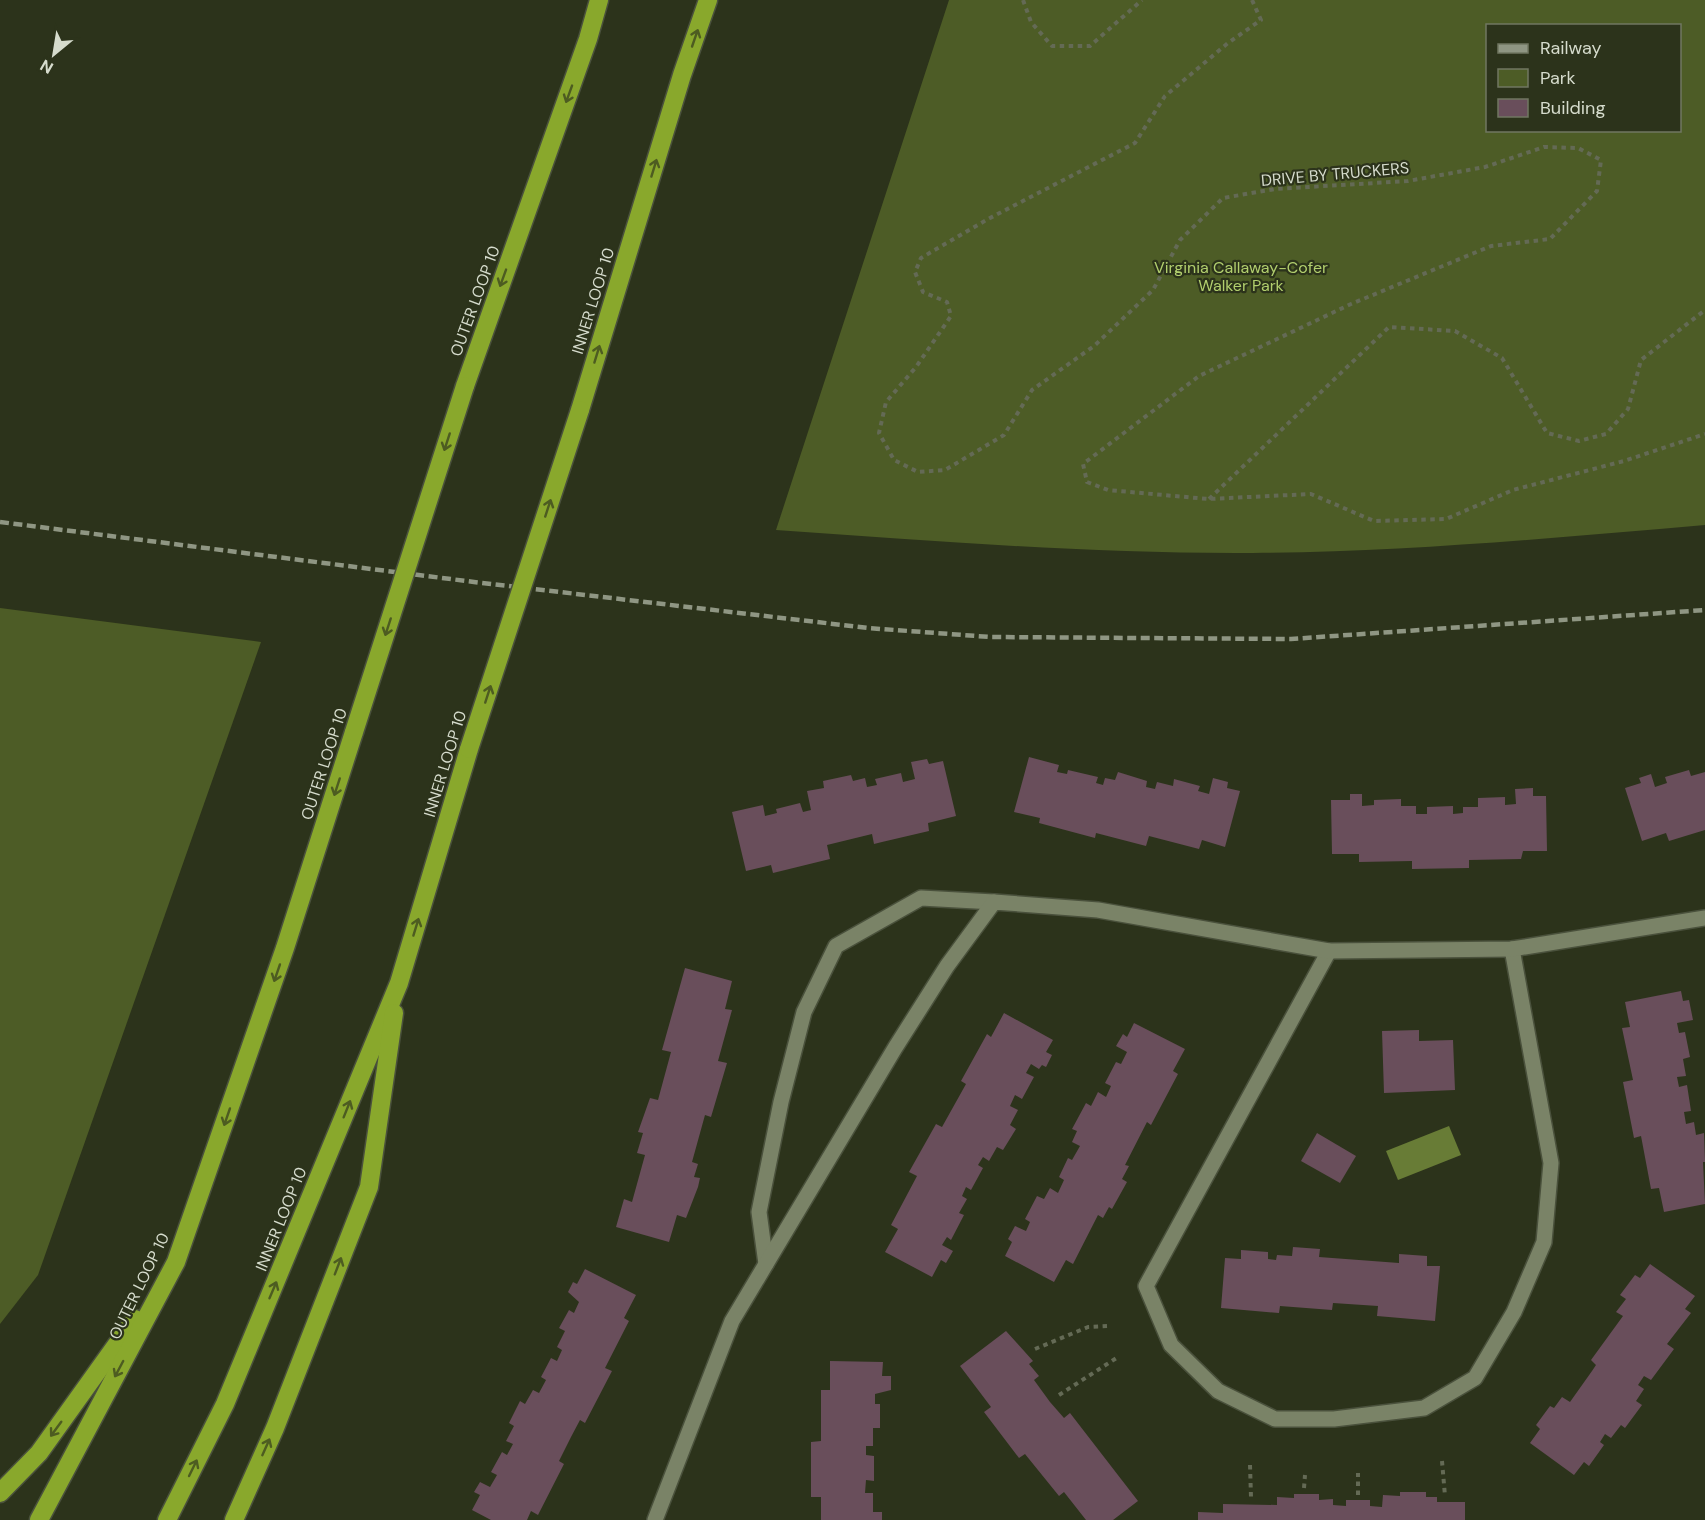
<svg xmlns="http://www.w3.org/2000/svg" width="1705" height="1520" font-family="'DM Sans',sans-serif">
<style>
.green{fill:#4d5c26;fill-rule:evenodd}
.water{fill:#687c36}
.building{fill:#694e5b}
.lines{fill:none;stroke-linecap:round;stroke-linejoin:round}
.service-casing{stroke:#4a513c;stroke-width:18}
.motorway-casing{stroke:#4a513c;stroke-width:21}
.path{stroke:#646a55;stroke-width:4;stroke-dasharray:4.5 4.5;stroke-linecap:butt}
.service{stroke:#7a8367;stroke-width:15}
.motorway{stroke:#89a82c;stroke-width:18}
.rail{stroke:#8f9683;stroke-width:4.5;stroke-dasharray:9 4.5;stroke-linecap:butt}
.motorway-bridge-casing{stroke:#4a513c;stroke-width:21;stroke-linecap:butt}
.motorway-bridge{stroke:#89a82c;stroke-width:18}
.oneway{stroke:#4d5c21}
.labels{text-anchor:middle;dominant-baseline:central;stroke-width:4.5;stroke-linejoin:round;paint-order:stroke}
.street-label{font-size:16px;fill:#d6dccd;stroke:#2c331b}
.park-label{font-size:16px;fill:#b2cf6e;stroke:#2c331b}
</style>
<rect width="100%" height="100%" fill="#2c331b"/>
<g class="green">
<path d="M949 0H1705V525C1554 538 1404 552 1253 553 1093 554 935 541 776 530ZM1488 26H1680V130H1488Z"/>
<polygon points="0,608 261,642 38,1275 0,1324"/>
</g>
<polygon class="water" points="1449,1126 1461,1155 1398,1180 1386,1151"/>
<g class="building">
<polygon points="1029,757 1059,765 1057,772 1067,774 1068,770 1098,777 1096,783 1103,785 1105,778 1115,780 1118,772 1147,781 1146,787 1155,789 1157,782 1173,786 1174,779 1200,786 1198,791 1209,794 1213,778 1228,782 1227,788 1240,791 1225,847 1202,840 1199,849 1149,836 1146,846 1096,833 1095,838 1039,823 1040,818 1014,812"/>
<polygon points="927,759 929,764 943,761 956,816 928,823 929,831 882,842 874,844 872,834 827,845 830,859 773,873 771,865 746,871 732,812 763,805 765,816 777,813 776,809 800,803 803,812 811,810 807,791 824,788 823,781 851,775 853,781 865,778 867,787 877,785 875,779 901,773 903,782 915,779 911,762"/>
<polygon points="1689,770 1691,776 1705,772 1705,830 1669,841 1666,833 1642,841 1625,788 1641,783 1639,778 1651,774 1655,787 1667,783 1665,777"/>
<polygon points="1533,788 1533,796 1546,796 1547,851 1523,851 1521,859 1469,860 1469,868 1412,869 1412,861 1359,862 1359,854 1332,854 1331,800 1350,800 1350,794 1362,794 1362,806 1374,805 1374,800 1401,799 1401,806 1416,806 1416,814 1427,814 1427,807 1453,806 1453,814 1463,813 1463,807 1478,807 1478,798 1505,797 1505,805 1516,804 1515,789"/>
<polygon points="685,968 732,981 725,1009 732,1010 718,1061 727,1063 711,1117 705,1115 692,1162 698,1164 694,1177 700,1178 698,1187 686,1218 677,1215 669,1242 616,1227 624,1199 632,1202 645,1155 637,1153 643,1133 638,1132 650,1098 658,1100 671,1052 662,1050"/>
<polygon points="1681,991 1683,1001 1689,1000 1693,1020 1677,1023 1679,1033 1685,1032 1690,1057 1683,1059 1686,1076 1677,1077 1679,1087 1687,1085 1691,1111 1684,1112 1686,1124 1694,1122 1696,1135 1704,1133 1705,1162 1703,1162 1705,1204 1664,1212 1659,1188 1651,1189 1641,1136 1634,1138 1623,1082 1633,1080 1622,1028 1630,1027 1625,1002"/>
<polygon points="1004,1013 1053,1040 1046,1052 1052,1055 1046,1067 1042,1065 1039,1069 1031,1064 1026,1073 1034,1077 1022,1099 1015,1095 1010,1106 1018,1110 1010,1125 1016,1129 1003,1150 997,1147 989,1161 983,1157 978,1165 983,1168 971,1190 966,1187 962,1196 967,1199 959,1213 964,1215 951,1240 947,1237 942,1245 953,1251 946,1263 941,1260 932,1277 885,1252 898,1229 891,1225 917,1176 909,1172 936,1124 942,1127 966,1084 961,1081 987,1034 991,1037"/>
<polygon points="1134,1023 1185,1049 1173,1071 1178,1074 1151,1125 1147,1122 1125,1165 1129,1166 1122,1179 1127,1182 1112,1209 1109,1207 1103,1218 1098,1215 1073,1264 1066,1260 1054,1282 1005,1256 1012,1242 1008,1239 1015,1226 1026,1231 1030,1222 1025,1219 1037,1196 1044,1199 1050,1188 1058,1193 1064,1180 1059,1177 1068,1158 1072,1160 1080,1146 1072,1142 1077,1131 1072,1129 1086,1103 1091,1106 1098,1092 1106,1097 1111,1086 1105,1083 1116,1062 1121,1064 1127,1052 1116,1046 1123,1034 1127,1037"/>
<polygon points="1419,1030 1419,1041 1453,1040 1455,1090 1384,1093 1382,1031"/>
<polygon points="1317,1133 1356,1156 1340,1183 1301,1161"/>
<polygon points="1293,1247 1320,1249 1319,1257 1399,1263 1399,1254 1427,1256 1427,1266 1440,1266 1435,1321 1377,1316 1378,1306 1333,1303 1332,1310 1280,1306 1279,1313 1221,1308 1225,1258 1241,1259 1241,1250 1268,1252 1268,1259 1276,1260 1277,1255 1292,1256"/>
<polygon points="1650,1264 1695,1296 1685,1309 1691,1313 1667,1344 1674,1349 1651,1380 1644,1376 1638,1385 1644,1389 1636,1401 1642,1405 1625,1428 1621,1425 1611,1438 1605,1434 1600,1442 1604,1445 1589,1466 1584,1462 1574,1475 1530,1443 1540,1429 1536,1425 1550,1406 1554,1408 1562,1397 1570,1402 1592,1371 1596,1365 1591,1360 1623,1316 1616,1312 1626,1299 1620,1295 1635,1275 1640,1278"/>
<polygon points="585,1269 636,1295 624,1318 629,1321 605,1368 612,1371 585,1423 580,1420 571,1437 559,1461 564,1464 538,1515 531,1511 527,1520 491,1520 472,1510 480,1495 474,1492 480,1482 490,1487 497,1475 491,1472 502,1452 507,1455 513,1444 506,1441 514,1426 509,1423 520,1401 525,1404 533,1390 539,1393 546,1380 541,1377 551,1358 557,1361 562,1350 557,1347 565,1331 559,1328 569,1310 574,1313 579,1302 568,1292 573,1282 577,1284"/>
<polygon points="1006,1331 1033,1361 1029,1364 1039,1376 1034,1380 1050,1402 1064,1418 1070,1413 1138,1501 1113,1520 1086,1520 1064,1492 1059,1496 1025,1454 1019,1458 984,1412 991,1407 960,1366"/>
<polygon points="830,1361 883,1362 882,1376 891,1376 891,1390 875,1394 875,1404 880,1404 880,1428 873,1428 873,1446 866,1446 866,1455 874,1456 874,1481 866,1480 865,1493 873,1493 873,1512 882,1512 882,1520 821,1520 821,1497 811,1497 811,1442 821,1441 821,1390 830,1390"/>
<polygon points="1400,1492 1426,1492 1426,1497 1437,1497 1437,1502 1465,1502 1465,1520 1198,1520 1198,1512 1223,1513 1223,1504 1277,1505 1277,1497 1294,1498 1294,1494 1319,1494 1319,1500 1333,1499 1333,1505 1346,1506 1346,1500 1370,1500 1370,1506 1382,1507 1383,1495 1400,1496"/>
</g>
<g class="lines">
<defs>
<g id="service">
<polyline points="1329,951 1146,1286 1171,1345 1218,1391 1275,1419 1334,1419 1424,1408 1475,1378 1514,1312 1544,1242 1551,1163 1512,949"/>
<polyline points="766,1264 759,1212 781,1102 804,1012 836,946 921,898 994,902"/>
<polyline points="655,1520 732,1321 895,1048 947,966 994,902 1098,910 1329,951 1512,949 1705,918"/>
</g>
<g id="motorway">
<polyline points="465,386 588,39 599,0"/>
<polyline points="580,410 682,75 708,0"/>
<polyline points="0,1493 39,1453 135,1319"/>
<polyline points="39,1520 176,1262 285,948 354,732"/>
<polyline points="167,1520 225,1404 399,983 469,749"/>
<polyline points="234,1520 275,1428 369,1187 394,1013"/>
</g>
</defs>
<use href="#service" class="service-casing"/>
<use href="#motorway" class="motorway-casing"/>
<g class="path">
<polyline points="1023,0 1031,22 1052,46 1090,46 1142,0"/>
<polyline points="1252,0 1261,20 1228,43 1165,96 1135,143 988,219 921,258 915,272 923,292 947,302 951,316 916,367 886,402 879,433 894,460 918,472 945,470 1004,435 1032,390 1094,346 1153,290 1180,240 1223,198 1275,189 1408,181 1485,167 1544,147 1578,148 1601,160 1597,191 1550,239 1491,246 1351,304 1199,376 1083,464 1087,482 1108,490 1208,499 1311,494 1374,521 1446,519 1513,490 1624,461 1705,434"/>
<polyline points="1209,499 1389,327 1455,331 1502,358 1547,433 1579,441 1606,434 1628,409 1641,360 1705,310"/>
<polyline points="1035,1349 1088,1327 1107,1326"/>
<polyline points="1059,1395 1118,1357"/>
<polyline points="1442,1461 1445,1496"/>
<polyline points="1250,1465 1251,1497"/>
<polyline points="1304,1488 1305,1475"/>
<polyline points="1358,1495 1358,1473"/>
</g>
<use href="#service" class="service"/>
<use href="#motorway" class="motorway"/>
<polyline class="rail" points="0,522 474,582 868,628 990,637 1291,639 1705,610"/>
<defs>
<g id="motorway-bridge">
<polyline points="354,732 465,386"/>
<polyline points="469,749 580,410"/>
</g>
</defs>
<use href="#motorway-bridge" class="motorway-bridge-casing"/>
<use href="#motorway-bridge" class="motorway-bridge"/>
</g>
<defs><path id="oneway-shaft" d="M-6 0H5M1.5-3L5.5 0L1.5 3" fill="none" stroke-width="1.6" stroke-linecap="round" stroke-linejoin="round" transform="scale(1.5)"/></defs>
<g class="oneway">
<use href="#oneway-shaft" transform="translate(695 38) rotate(-71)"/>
<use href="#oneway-shaft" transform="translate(569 94) rotate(110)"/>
<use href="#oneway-shaft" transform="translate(654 168) rotate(-73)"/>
<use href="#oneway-shaft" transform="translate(503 278) rotate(110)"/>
<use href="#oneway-shaft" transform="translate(597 354) rotate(-73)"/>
<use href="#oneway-shaft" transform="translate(447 442) rotate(108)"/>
<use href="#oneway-shaft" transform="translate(548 508) rotate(-72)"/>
<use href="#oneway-shaft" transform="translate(388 627) rotate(108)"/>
<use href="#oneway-shaft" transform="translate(488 694) rotate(-72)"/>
<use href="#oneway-shaft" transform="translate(337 787) rotate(108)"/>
<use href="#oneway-shaft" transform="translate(416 927) rotate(-73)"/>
<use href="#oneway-shaft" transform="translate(277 973) rotate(109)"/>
<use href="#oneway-shaft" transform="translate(347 1109) rotate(-68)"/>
<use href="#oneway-shaft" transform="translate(227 1117) rotate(109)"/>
<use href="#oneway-shaft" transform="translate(338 1266) rotate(-69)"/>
<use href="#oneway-shaft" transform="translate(273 1290) rotate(-67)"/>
<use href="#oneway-shaft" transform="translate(119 1369) rotate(118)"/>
<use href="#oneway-shaft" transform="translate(56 1429) rotate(126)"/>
<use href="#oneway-shaft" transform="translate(266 1447) rotate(-66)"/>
<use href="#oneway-shaft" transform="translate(193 1468) rotate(-64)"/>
</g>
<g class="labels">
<g class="street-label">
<text transform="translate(1335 174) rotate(-5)">DRIVE BY TRUCKERS</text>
<text transform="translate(475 301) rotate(-70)">OUTER LOOP 10</text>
<text transform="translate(593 301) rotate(-73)">INNER LOOP 10</text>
<text transform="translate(324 764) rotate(-72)">OUTER LOOP 10</text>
<text transform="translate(445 764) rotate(-73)">INNER LOOP 10</text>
<text transform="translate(281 1219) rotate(-68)">INNER LOOP 10</text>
<text transform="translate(139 1286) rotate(-64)">OUTER LOOP 10</text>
</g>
<g class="park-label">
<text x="1241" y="267">Virginia Callaway-Cofer<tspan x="1241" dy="18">Walker Park</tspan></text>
</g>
</g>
<rect x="1486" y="24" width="195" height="108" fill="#2c331b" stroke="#707762" stroke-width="1.5"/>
<rect x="1498" y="44" width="30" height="9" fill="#8f9683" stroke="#707762" stroke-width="1.5"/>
<text x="1540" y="54" font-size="18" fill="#d6dccd">Railway</text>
<rect x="1498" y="69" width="30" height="18" fill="#4d5c26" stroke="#707762" stroke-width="1.5"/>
<text x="1540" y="84" font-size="18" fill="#d6dccd">Park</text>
<rect x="1498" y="99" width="30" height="18" fill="#694e5b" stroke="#707762" stroke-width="1.5"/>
<text x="1540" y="114" font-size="18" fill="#d6dccd">Building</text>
<g transform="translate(54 54) rotate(210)" stroke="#2c331b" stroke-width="4.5" paint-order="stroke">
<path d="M0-4.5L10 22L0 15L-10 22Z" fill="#d6dccd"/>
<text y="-9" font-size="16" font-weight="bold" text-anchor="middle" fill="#d6dccd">N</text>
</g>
</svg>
